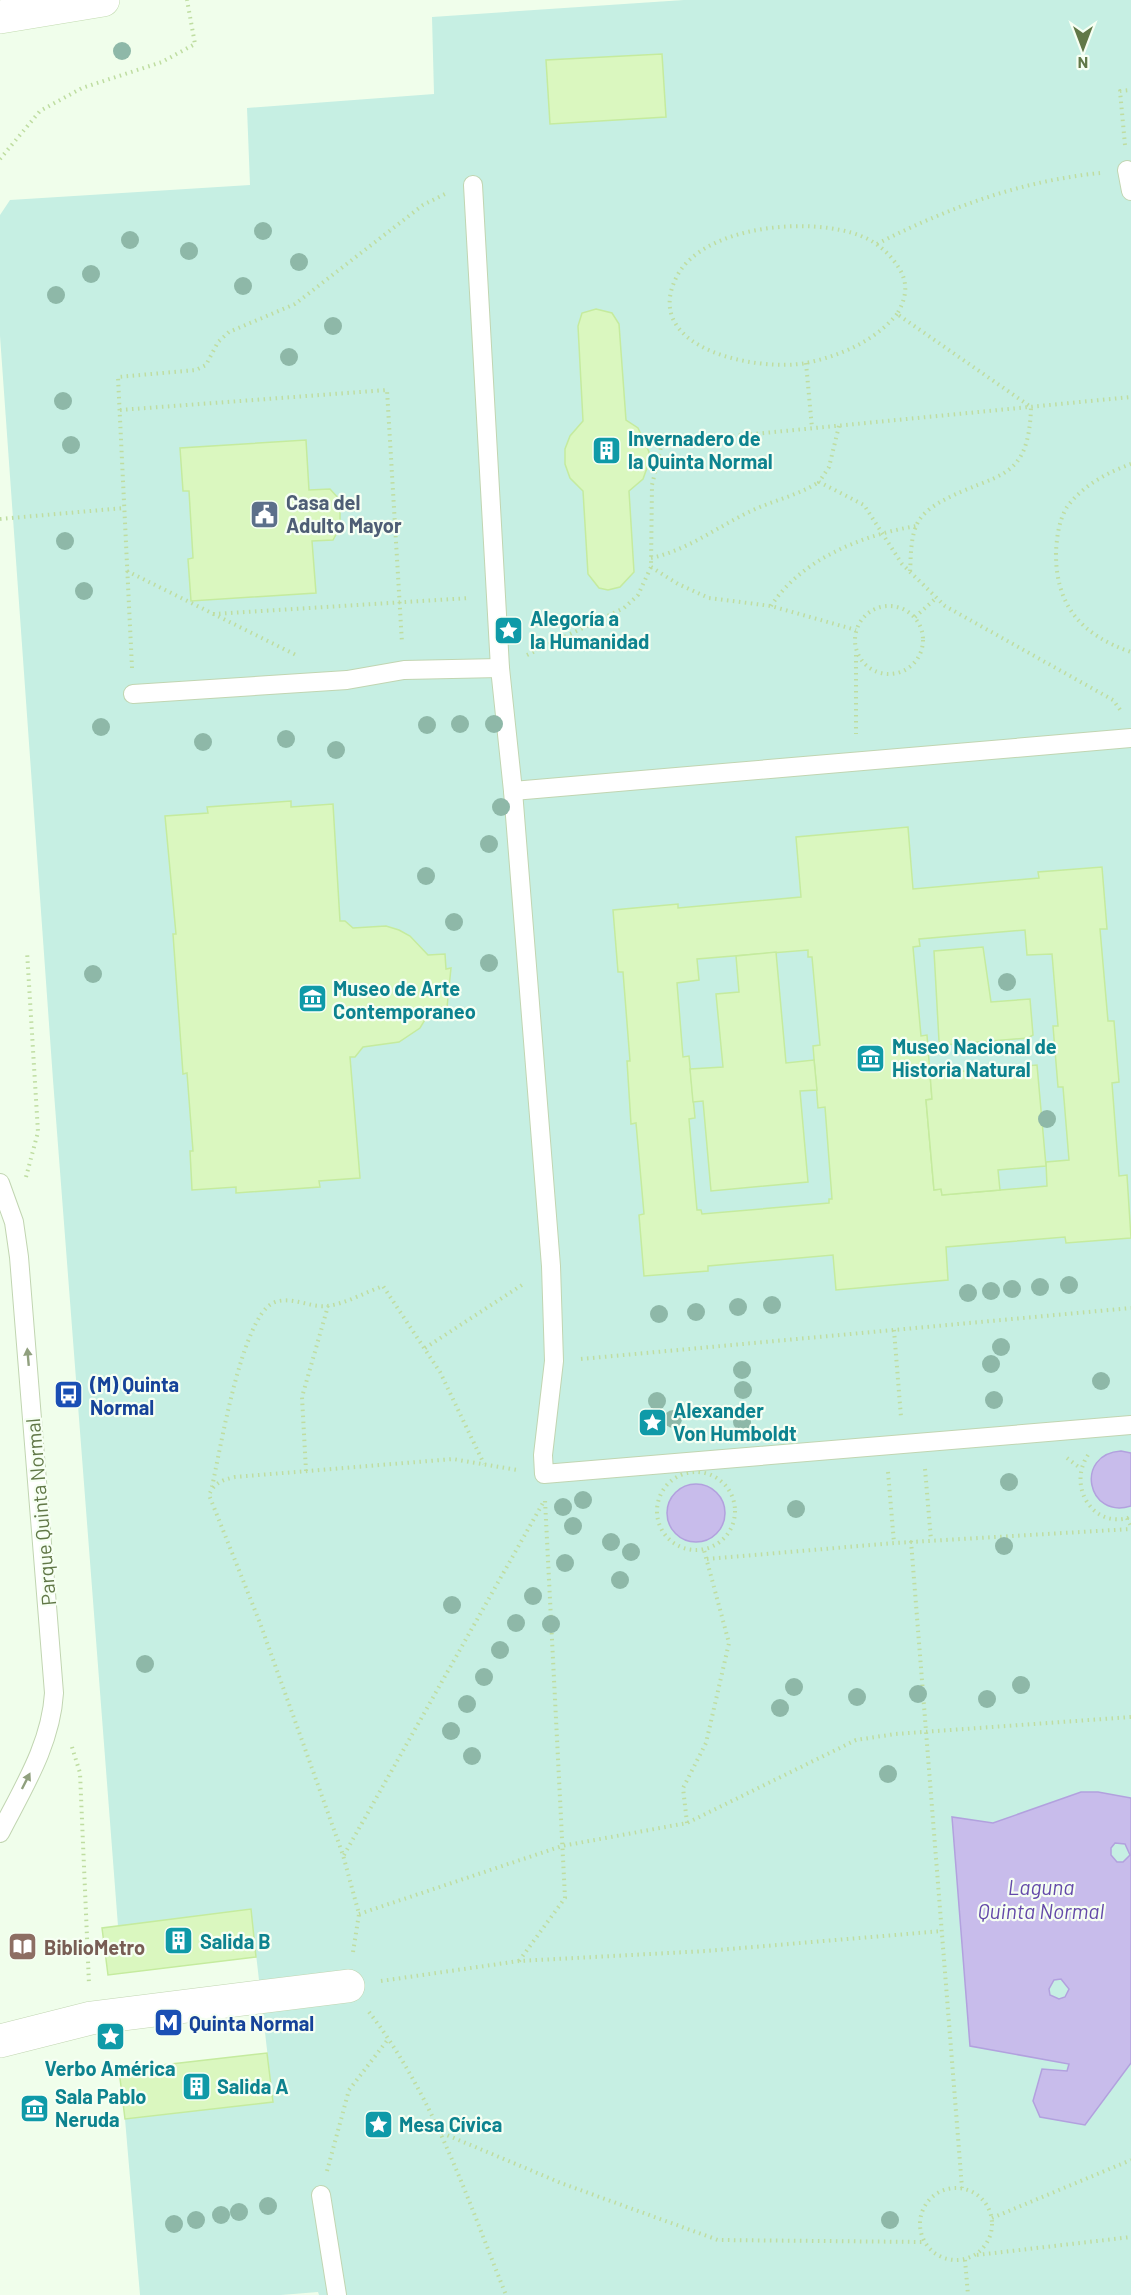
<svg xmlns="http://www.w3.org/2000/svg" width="1131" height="2295" font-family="Barlow,sans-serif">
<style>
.green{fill:#c6efe3}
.water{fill:#c8bceb;stroke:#b2a1de;stroke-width:1.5;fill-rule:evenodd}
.building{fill:#daf7bf;stroke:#c5eb9e;stroke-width:1.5;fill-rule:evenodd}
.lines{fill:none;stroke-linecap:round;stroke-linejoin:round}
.lane-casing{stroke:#c1d5b1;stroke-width:20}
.street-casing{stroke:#c1d5b1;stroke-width:34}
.secondary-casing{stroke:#c2dbb0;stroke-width:34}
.path{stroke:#bfdda1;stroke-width:4;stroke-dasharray:1.5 4.5;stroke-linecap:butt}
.lane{stroke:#fff;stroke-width:18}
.street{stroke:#fff;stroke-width:33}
.secondary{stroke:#fff;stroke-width:33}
.tree{fill:#8eb8a8}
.oneway{fill:#90a07e}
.labels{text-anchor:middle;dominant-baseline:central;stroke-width:4.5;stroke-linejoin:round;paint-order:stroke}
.culture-label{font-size:20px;font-weight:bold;fill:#0d838f;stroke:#f6fff3;text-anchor:start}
.service-label{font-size:20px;font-weight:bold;fill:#4e5e75;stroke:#f6fff3;text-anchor:start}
.transit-label{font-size:20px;font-weight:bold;fill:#164399;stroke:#f6fff3;text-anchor:start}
.street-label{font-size:20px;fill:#617847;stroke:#f6fff3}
.education-label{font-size:20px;font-weight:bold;fill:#785e54;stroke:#f6fff3;text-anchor:start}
.water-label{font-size:21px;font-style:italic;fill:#6449a9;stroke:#f6fff3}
</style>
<rect width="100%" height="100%" fill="#f0feeb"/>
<polygon class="green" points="684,0 1131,0 1131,2295 319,2295 318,2292 281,2295 140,2295 125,2119 273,2102 256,1954 118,1926 53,1080 0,336 0,215 10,200 250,185 247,108 434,94 432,17"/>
<g class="water">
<path d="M1121 1451 1131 1453V1506C1087 1520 1074 1454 1121 1451Z"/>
<circle cx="696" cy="1513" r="29"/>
<path d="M1081 1792H1098L1131 1798V2063L1085 2125 1040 2117 1033 2101 1042 2069 1067 2071 1069 2064 970 2046 952 1817 993 1823ZM1115 1843 1125 1844 1130 1855 1123 1862H1117L1111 1855V1848ZM1061 1979 1069 1989 1065 1997 1059 1999 1050 1995 1049 1989 1054 1980Z"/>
</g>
<g class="building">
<polygon points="662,54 666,117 550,124 546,60"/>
<polygon points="596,309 612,313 619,324 626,420 638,428 649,452 648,465 643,479 629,491 634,572 620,587 608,590 599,588 588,574 583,491 570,478 565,464 565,449 570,436 583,421 578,326 582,313"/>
<polygon points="306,440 309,490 330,489 340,500 340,527 333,540 312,541 316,593 191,601 188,559 193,558 189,491 183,491 180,448"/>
<polygon points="291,801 291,807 333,804 340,921 345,921 353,928 386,926 399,930 410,936 428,955 445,954 446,969 451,968 447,1007 432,1008 420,1028 399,1042 363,1047 355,1057 350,1057 360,1178 319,1181 320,1187 236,1193 236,1187 192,1190 190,1151 193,1151 187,1073 183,1074 173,934 176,934 165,816 208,813 207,807"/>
<path d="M908 827 913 889 1039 878 1038 872 1102 867 1107 929H1100L1108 1021H1114L1119 1082 1112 1083 1119 1176 1127 1175 1131 1238 1066 1243 1065 1237 946 1247 948 1280 836 1290 833 1255 708 1266V1271L644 1276 639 1215 644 1214 636 1123 631 1124 627 1061H630L623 972H618L613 910 678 904V908L801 897 796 837ZM1025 930 1027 955 1052 954 1058 1026H1053L1058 1087H1063L1069 1160 1046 1162 1047 1186 942 1195 941 1189 934 1190 926 1100 932 1099 927 1035 921 1036 913 947 920 946 919 939ZM808 950V957H812L820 1045 813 1046 818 1108 825 1107 832 1199H829V1203L702 1214 701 1210H697L689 1119 695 1118 689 1056 683 1057 677 983 699 980 697 959Z"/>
<polygon points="983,947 991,1002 1030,999 1033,1035 1028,1038 943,1045 939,1041 934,951"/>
<polygon points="776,952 786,1063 814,1060 817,1090 800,1091 808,1182 711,1191 703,1101 693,1102 690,1069 723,1067 716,994 739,992 736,956"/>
<polygon points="1037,1065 1046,1166 998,1170 1000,1190 942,1195 941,1189 934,1190 926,1100 932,1099 930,1074"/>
<polygon points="251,1909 256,1957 108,1975 102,1928"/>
<polygon points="267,2053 273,2102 125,2119 119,2070"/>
</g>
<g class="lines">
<defs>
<g id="lane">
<polyline points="1127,170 1131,191"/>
<polyline points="473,185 500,668 513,791 551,1266 554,1361 543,1455 544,1474 1131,1425"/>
<polyline points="133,694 347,680 404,670 500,668"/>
<polyline points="513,791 1131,738"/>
<path d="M0 1183 14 1222 19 1257 54 1693C51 1744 23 1788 0 1833"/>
<polyline points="321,2195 337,2295"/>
</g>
<polyline id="street" points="0,2041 91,2018 348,1986"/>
<polyline id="secondary" points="0,17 103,0"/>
</defs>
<use href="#lane" class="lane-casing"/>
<use href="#street" class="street-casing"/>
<use href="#secondary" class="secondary-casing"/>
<g class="path">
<polyline points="1125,145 1120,91 1131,90"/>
<polyline points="0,159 40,111 82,88 162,62 195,44 187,0"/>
<path d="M877 244C947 208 1021 181 1100 173"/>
<path d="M897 314C875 341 840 356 806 363 758 372 639 349 677 276 704 225 812 216 861 236 877 242 890 254 899 268 909 284 906 299 897 314L1031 407C1029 484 995 472 942 501 933 506 923 513 918 522 910 537 911 557 910 573"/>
<polyline points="806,363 812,428"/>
<polyline points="120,410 387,390 402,643"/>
<polyline points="839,426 829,467 819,482 864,505 902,564 945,606 1113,700 1121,711"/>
<path d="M1131 464C1108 472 1082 486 1067 507 1059 520 1057 536 1056 551 1055 605 1081 635 1131 652"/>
<polyline points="0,519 124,508"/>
<path d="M651 558C688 550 717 527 751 511 774 500 797 496 819 482"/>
<polyline points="651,567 678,584 709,598 771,606 856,630"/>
<polyline points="127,571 298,656"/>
<circle cx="889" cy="640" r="34"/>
<path d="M771 606C801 559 863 535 916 526"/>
<polyline points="213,614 470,598"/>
<polyline points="915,617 935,599"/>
<polyline points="527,655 624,608 638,595 651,567 652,485 662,443 1131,397"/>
<polyline points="856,655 856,734"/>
<polyline points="132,668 118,377 196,370 206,365 218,342 229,332 295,304 423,205 447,193"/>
<polyline points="26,1177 38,1132 27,951"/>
<polyline points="894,1330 901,1417"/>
<polyline points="425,1348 525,1283"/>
<polyline points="581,1359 1131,1308"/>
<path d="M1088 1455C1067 1486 1093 1530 1131 1517"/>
<polyline points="1067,1458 1080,1468"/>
<polyline points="925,1469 931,1540"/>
<polyline points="306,1471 302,1397 328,1306"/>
<circle cx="696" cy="1511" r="39"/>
<polyline points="888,1472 894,1543"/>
<path d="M212 1487C220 1451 242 1317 273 1303 290 1295 310 1308 327 1306 345 1304 366 1292 383 1286L440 1372 484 1464"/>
<polyline points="1127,1518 1131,1526"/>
<polyline points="911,1541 962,2188"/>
<polyline points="707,1559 894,1543 1131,1529"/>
<polyline points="72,1747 80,1773 89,1984"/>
<polyline points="687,1823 683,1788 706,1743 729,1643 704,1550"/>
<polyline points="344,1855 544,1501"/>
<polyline points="359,1914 562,1846 687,1823 856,1740 895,1734 1131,1717"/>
<path d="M353 1952 359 1914 343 1855 260 1623 209 1495C214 1483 222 1480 235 1477L453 1459 517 1470"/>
<polyline points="519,1961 565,1898 545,1500"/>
<polyline points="381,1981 519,1961 706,1951 942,1931"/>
<path d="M369 2012C434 2096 467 2198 506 2295"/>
<polyline points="442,2133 561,2183 718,2240 924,2242"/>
<polyline points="327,2171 349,2090 389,2038"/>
<circle cx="956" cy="2224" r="36"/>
<polyline points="992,2218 1131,2160"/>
<polyline points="977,2255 1131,2237"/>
<polyline points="965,2260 968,2295"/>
</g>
<use href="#lane" class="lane"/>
<use href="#street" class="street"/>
<use href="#secondary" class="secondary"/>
</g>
<g class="tree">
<circle cx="122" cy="51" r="9"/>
<circle cx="263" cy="231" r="9"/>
<circle cx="130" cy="240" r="9"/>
<circle cx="189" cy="251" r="9"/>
<circle cx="299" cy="262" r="9"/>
<circle cx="91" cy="274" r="9"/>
<circle cx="243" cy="286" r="9"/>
<circle cx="56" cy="295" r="9"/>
<circle cx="333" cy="326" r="9"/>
<circle cx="289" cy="357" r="9"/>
<circle cx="63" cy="401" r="9"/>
<circle cx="71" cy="445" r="9"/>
<circle cx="65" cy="541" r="9"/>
<circle cx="84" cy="591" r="9"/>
<circle cx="460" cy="724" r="9"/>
<circle cx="494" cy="724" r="9"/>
<circle cx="427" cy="725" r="9"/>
<circle cx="101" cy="727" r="9"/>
<circle cx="286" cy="739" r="9"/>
<circle cx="203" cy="742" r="9"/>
<circle cx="336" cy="750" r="9"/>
<circle cx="501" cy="807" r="9"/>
<circle cx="489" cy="844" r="9"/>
<circle cx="426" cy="876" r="9"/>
<circle cx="454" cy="922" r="9"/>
<circle cx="489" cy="963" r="9"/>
<circle cx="93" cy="974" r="9"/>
<circle cx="1007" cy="982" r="9"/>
<circle cx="1047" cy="1119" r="9"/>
<circle cx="1069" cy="1285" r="9"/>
<circle cx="1040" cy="1287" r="9"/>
<circle cx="1012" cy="1289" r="9"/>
<circle cx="991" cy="1291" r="9"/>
<circle cx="968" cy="1293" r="9"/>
<circle cx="772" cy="1305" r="9"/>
<circle cx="738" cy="1307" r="9"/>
<circle cx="696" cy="1312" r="9"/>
<circle cx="659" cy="1314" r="9"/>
<circle cx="1001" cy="1347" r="9"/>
<circle cx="991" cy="1364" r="9"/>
<circle cx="742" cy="1370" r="9"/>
<circle cx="1101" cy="1381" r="9"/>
<circle cx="743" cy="1390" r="9"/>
<circle cx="994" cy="1400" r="9"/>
<circle cx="657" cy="1401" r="9"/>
<circle cx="673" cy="1419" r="9"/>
<circle cx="742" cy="1422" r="9"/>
<circle cx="1009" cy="1482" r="9"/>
<circle cx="583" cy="1500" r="9"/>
<circle cx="563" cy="1507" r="9"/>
<circle cx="796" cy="1509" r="9"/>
<circle cx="573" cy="1526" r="9"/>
<circle cx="611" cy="1542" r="9"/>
<circle cx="1004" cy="1546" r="9"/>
<circle cx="631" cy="1552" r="9"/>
<circle cx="565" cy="1563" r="9"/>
<circle cx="620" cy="1580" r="9"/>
<circle cx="533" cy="1596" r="9"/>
<circle cx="452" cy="1605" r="9"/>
<circle cx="516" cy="1623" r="9"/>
<circle cx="551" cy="1624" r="9"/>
<circle cx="500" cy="1650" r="9"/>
<circle cx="145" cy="1664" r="9"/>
<circle cx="484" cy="1677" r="9"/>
<circle cx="1021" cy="1685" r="9"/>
<circle cx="794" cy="1687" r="9"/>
<circle cx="918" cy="1694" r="9"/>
<circle cx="857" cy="1697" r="9"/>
<circle cx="987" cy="1699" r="9"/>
<circle cx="467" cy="1704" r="9"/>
<circle cx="780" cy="1708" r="9"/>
<circle cx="451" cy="1731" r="9"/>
<circle cx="472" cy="1756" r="9"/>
<circle cx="888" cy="1774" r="9"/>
<circle cx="268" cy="2206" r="9"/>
<circle cx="239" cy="2212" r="9"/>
<circle cx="221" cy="2215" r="9"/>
<circle cx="196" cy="2220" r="9"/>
<circle cx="890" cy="2220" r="9"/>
<circle cx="174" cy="2224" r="9"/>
</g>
<defs><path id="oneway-solid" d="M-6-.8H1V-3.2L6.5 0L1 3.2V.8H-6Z" transform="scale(1.5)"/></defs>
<g class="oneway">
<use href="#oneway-solid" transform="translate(28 1357) rotate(-95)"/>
<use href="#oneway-solid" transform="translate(26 1781) rotate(-63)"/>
</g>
<defs>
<symbol id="building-square" viewBox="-11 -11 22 22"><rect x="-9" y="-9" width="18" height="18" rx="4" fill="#0f9aa8" stroke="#f6fff3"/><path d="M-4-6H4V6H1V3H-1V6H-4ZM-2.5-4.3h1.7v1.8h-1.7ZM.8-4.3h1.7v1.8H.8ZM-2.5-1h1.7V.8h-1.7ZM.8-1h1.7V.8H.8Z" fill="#fff"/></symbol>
<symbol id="civic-square" viewBox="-11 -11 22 22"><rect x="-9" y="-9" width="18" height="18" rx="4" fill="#5c6f8a" stroke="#f6fff3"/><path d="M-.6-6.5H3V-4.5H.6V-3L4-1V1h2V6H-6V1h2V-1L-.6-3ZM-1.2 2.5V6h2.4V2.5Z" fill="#fff"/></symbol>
<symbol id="sight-square" viewBox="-11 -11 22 22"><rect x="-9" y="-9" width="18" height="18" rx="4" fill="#0f9aa8" stroke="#f6fff3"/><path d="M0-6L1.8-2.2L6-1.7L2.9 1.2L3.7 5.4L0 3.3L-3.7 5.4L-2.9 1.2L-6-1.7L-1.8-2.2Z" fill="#fff"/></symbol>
<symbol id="museum-square" viewBox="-11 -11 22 22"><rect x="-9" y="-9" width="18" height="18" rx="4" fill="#0f9aa8" stroke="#f6fff3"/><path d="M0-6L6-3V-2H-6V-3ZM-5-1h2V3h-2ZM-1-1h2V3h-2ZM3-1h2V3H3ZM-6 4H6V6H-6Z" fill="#fff"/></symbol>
<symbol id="bus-square" viewBox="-11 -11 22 22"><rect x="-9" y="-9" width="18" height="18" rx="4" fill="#1a4fb4" stroke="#f6fff3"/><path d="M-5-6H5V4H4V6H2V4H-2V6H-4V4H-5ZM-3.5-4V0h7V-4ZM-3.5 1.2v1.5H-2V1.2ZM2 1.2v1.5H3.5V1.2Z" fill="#fff"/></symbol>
<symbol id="library-square" viewBox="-11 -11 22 22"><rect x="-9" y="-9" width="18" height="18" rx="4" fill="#8d6e63" stroke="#f6fff3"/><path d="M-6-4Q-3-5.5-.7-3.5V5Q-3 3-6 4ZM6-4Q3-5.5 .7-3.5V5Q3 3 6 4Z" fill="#fff"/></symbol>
<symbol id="metro-square" viewBox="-11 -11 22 22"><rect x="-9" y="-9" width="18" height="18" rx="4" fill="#1a4fb4" stroke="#f6fff3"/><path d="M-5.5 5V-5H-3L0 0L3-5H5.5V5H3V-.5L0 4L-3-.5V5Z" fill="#fff"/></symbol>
</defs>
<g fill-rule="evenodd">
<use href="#building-square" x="590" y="434" width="33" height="33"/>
<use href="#civic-square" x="248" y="498" width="33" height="33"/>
<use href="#sight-square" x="492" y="614" width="33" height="33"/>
<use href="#museum-square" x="296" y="982" width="33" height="33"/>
<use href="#museum-square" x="854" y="1042" width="33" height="33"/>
<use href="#bus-square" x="52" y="1378" width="33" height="33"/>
<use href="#sight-square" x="636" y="1406" width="33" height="33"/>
<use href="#building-square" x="162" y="1924" width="33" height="33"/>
<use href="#library-square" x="6" y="1930" width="33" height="33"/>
<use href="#metro-square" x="152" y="2006" width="33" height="33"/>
<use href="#sight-square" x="94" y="2020" width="33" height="33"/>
<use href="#building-square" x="180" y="2070" width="33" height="33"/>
<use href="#museum-square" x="18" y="2092" width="33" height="33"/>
<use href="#sight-square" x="362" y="2108" width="33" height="33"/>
</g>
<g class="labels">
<g class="culture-label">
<text x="628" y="438">Invernadero de<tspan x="628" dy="23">la Quinta Normal</tspan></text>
<text x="530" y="618">Alegoría a<tspan x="530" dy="23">la Humanidad</tspan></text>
<text x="333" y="988">Museo de Arte<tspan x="333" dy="23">Contemporaneo</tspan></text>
<text x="892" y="1046">Museo Nacional de<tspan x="892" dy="23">Historia Natural</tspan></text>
<text x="673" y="1410">Alexander<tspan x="673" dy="23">Von Humboldt</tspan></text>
<text x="200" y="1941">Salida B</text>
<text x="110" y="2068" text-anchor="middle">Verbo América</text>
<text x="217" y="2086">Salida A</text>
<text x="55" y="2096">Sala Pablo<tspan x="55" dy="23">Neruda</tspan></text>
<text x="399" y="2124">Mesa Cívica</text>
</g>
<g class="service-label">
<text x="286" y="502">Casa del<tspan x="286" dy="23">Adulto Mayor</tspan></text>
</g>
<g class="transit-label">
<text x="90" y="1384">(M) Quinta<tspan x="90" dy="23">Normal</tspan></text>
<text x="189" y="2023">Quinta Normal</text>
</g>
<g class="street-label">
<text transform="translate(40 1512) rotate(-95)">Parque Quinta Normal</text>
</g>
<g class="education-label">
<text x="44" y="1947">BiblioMetro</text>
</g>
<g class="water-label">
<text x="1041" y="1886">Laguna<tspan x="1041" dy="24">Quinta Normal</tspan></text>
</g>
</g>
<g transform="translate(1083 48) rotate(180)" stroke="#f6fff3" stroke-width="4.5" paint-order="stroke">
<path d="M0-4.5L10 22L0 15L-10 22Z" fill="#617847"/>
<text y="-9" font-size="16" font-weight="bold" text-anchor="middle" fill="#617847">N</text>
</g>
</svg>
